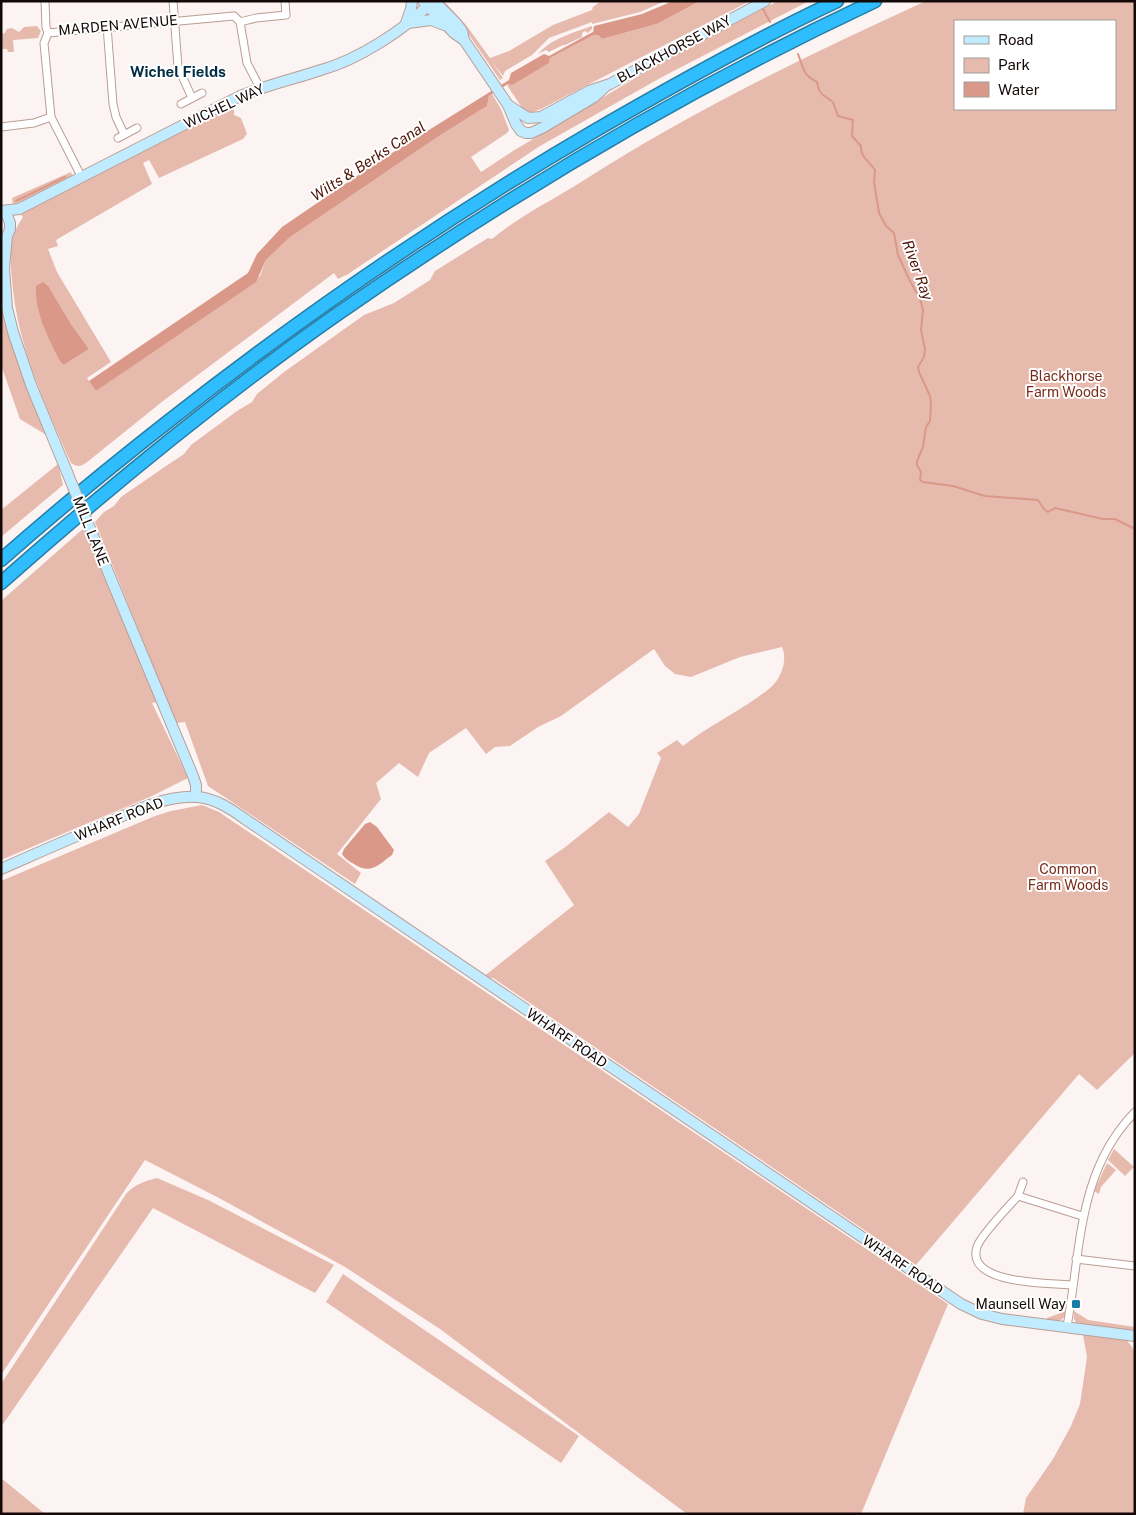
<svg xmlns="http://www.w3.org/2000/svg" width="1136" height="1515" font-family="'Public Sans',sans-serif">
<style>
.green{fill:#e7baae;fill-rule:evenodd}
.water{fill:#da9988}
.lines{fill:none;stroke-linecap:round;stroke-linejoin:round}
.stream{stroke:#da9988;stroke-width:2}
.street-casing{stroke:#bc9d94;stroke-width:9}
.secondary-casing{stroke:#bc9d94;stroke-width:12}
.highway-casing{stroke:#257ea7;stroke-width:15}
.street{stroke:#fff;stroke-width:7}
.secondary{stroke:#c1ebfe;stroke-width:10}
.highway{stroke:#2fbdfd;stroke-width:12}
.secondary-bridge-casing{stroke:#bc9d94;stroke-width:12;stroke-linecap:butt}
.secondary-bridge{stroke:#c1ebfe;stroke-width:10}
.poi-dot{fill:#1b7ca8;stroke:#fff;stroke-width:2}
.labels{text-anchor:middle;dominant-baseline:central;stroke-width:4;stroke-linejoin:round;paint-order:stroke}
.street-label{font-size:14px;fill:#130907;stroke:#fff}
.park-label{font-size:14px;fill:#782b18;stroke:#fff}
.poi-label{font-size:14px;fill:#130907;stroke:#fff;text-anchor:end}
.neighbourhood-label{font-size:15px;font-weight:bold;fill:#002d42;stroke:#fff}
.water-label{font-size:15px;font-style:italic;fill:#4e1405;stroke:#fff}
</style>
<rect width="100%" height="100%" fill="#fbf4f3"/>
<g class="green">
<polygon points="440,1 444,1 466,25 490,58 509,51 553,25 592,10 593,7 601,1 665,1 640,12 592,24 592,22 549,38 532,55 505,71 503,76 492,62 503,78 500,80 465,29"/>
<polygon points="700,1 750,1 541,109 530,113 524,111 507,85 549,63 550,58 594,35 598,35 602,39 657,24"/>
<path d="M809 1 662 77 540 146 348 274 338 279 334 273 163 401 86 463C80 467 77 467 71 463 45 404 17 345 12 280 11 268 9 254 12 242 13 233 18 225 23 217L21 215 27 210 218 113 234 106V115L241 118 247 134 243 139 159 178 149 160 143 163 152 184 56 240 58 246 48 249 57 272 111 362 87 378 96 391 260 276 266 260 289 238 436 138 487 106 489 96 492 94 501 109 509 130 507 133 471 157 481 172 513 151 662 62 776 2ZM49 287 71 324 89 349 64 365Z"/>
<path d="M926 1H1135V1053L1097 1090 1079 1074 916 1265 493 978 483 977 574 905 545 861 564 848 609 812 628 827 639 814 661 758 657 753 677 740 683 746C709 725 743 710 770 688 781 679 788 660 782 647L740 657 691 677 675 674 665 666 654 649 561 716 538 727 510 746 495 747 486 754 466 728 429 753 418 777 399 763 376 783 381 799 337 854 361 873 355 884 208 786 185 722 176 723 95 522 104 512 114 506 121 497 166 466 184 454 191 445 237 411 252 402 257 394 284 372 364 315 394 303 430 280 435 271 488 238 492 239C518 217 549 202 578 184 688 113 807 55 926 1ZM955 21H1115V109H955Z"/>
<polygon points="37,26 41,31 38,38 13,40 14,52 8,52 7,49 1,49 1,32 4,34 7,29 12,28 19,32 24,27"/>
<path d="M592 26V29L588 33 585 31 582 33V37L565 45H563L549 52 546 50 538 54C552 38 573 33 592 26Z"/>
<polygon points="71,172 72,175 71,178 25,201 13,204 12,198"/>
<polygon points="1,287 48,436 20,419 1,365"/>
<polygon points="58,464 63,485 1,537 1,510"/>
<polygon points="84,528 158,702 152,703 188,778 152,796 1,860 1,601"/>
<polygon points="202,805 219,812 948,1304 861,1514 687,1514 440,1329 345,1267 219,1198 145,1160 1,1375 1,881 155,816 171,811"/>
<polygon points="1114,1149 1134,1167 1125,1176 1108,1160"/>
<polygon points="1107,1163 1116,1170 1101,1187 1099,1194 1094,1191"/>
<path d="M157 1178 208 1200 334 1265 315 1293 153 1208 1 1427V1384L126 1194C135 1184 145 1181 157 1178Z"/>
<polygon points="343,1274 579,1436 561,1463 326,1302"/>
<path d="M1066 1311C1065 1322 1056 1322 1047 1321V1318Z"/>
<polygon points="1074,1311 1088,1320 1135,1327 1135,1332 1077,1324 1074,1319"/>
<polygon points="1083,1335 1125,1338 1132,1347 1135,1354 1135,1514 1023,1514 1026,1498 1053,1459 1071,1426 1080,1404 1087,1357"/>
<polygon points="1,1478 45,1514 1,1514"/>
</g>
<g class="water">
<polygon points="673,1 700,1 657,24 602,39 598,35 594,35 550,58 549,63 512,85 508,84 489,96 487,106 436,138 289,238 266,260 256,282 96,391 89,381 248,273 257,254 282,227 376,163 509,80 511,73 544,54 549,56 589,34 593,32 594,26 642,14"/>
<path d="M43 282 49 287 71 324 89 349 64 365 60 361C48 337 35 314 36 286Z"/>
<path d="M370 822 377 827 394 850 392 855C378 865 371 875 354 864 349 861 345 859 342 854L344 849 365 824Z"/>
</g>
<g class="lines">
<g class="stream">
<polyline points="763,9 770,22"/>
<path d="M798 54C804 69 802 74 817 82L819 90 823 95 833 102 838 116 853 120 852 136 861 146C860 157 869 161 875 170L874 182 879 213 886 226 894 233 898 255 909 279 920 299 923 310 921 330 925 349 924 357 918 367 919 372 930 396 931 404 930 421 926 427 923 447 917 461V465L921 472 920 480 923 482 953 486 985 496 1038 500 1044 509 1048 512 1055 508 1103 519H1115L1135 529"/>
<polyline points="16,201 65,177"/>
</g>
<defs>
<g id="street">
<polyline points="45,1 46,27 48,33"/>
<polyline points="173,1 178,67 192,98"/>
<polyline points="240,22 256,18 286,15 285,1"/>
<polyline points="107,26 113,104 116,117 124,134"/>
<polyline points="181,104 202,93"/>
<polyline points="1,127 34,123 51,117"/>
<polyline points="118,138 137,128"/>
<polyline points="82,178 51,117 44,43 48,33 234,16 240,22 247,63 260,88"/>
<polyline points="1018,1196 1023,1182"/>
<polyline points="1076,1259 1135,1266"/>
<path d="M1072 1285C1051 1283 965 1285 977 1247 980 1236 1009 1206 1018 1196L1082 1216"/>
<path d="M1067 1326C1081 1251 1077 1171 1135 1112"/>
</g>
<g id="secondary">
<polyline points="423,1 454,33 464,40"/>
<polyline points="434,1 456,23 462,31 464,40 508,105 516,124 521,131 526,133 531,133 542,128 594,97 605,87"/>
<polyline points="406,23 411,9 412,1"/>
<polyline points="408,23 431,20 444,25"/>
<polyline points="508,105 528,118 541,117 589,91 610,84 765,1"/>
<path d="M1 211 19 209 240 96C267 85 294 79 321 70 357 60 407 29 432 1"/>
<polyline points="1,211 7,215 10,223 10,229 7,236 4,268 7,308 13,332 31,385 67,472"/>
<polyline points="94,538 193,776 196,785 196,797"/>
<path d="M1 869C33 855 64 841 96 828 128 814 162 795 197 797 215 798 231 809 245 819L961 1304 982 1314 1002 1319 1135 1336"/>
</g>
<g id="highway">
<path d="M1 560C54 513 109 468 165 424 302 316 445 218 596 130 674 85 754 40 837 1"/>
<path d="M1 583C108 488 219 397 336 315 507 196 687 89 875 1"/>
</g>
</defs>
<use href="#street" class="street-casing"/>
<use href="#secondary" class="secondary-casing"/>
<use href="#highway" class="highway-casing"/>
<use href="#street" class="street"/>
<use href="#secondary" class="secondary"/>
<use href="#highway" class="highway"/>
<defs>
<polyline id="secondary-bridge" points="67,472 94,538"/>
</defs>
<use href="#secondary-bridge" class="secondary-bridge-casing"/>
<use href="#secondary-bridge" class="secondary-bridge"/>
</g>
<rect class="poi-dot" x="1071" y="1299" width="10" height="10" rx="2.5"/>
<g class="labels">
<g class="street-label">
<text transform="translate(118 25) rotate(-5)">MARDEN AVENUE</text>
<text transform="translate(674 49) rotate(-28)">BLACKHORSE WAY</text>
<text transform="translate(224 106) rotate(-25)">WICHEL WAY</text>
<text transform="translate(91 531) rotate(68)">MILL LANE</text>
<text transform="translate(119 819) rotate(-22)">WHARF ROAD</text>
<text transform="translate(567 1038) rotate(34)">WHARF ROAD</text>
<text transform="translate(903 1265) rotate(34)">WHARF ROAD</text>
</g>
<g class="park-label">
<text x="1066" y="376">Blackhorse<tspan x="1066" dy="16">Farm Woods</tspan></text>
<text x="1068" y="869">Common<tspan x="1068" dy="16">Farm Woods</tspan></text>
</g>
<g class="poi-label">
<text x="1066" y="1304">Maunsell Way</text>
</g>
<g class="neighbourhood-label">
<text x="178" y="71">Wichel Fields</text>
</g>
<g class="water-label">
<text transform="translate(368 161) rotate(-33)">Wilts &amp; Berks Canal</text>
<text transform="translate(918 270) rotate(70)">River Ray</text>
</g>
</g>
<rect width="1136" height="1515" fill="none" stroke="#130907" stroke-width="5"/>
<rect x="954" y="20" width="162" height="90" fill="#ffffff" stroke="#a19d9c"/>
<rect x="964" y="36" width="25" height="8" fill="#c1ebfe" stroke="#a19d9c"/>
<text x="998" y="45" font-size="15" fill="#130907">Road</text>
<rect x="964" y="58" width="25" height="15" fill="#e7baae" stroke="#a19d9c"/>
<text x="998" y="70" font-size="15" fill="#130907">Park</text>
<rect x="964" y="82" width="25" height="15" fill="#da9988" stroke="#a19d9c"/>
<text x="998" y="95" font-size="15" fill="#130907">Water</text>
</svg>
